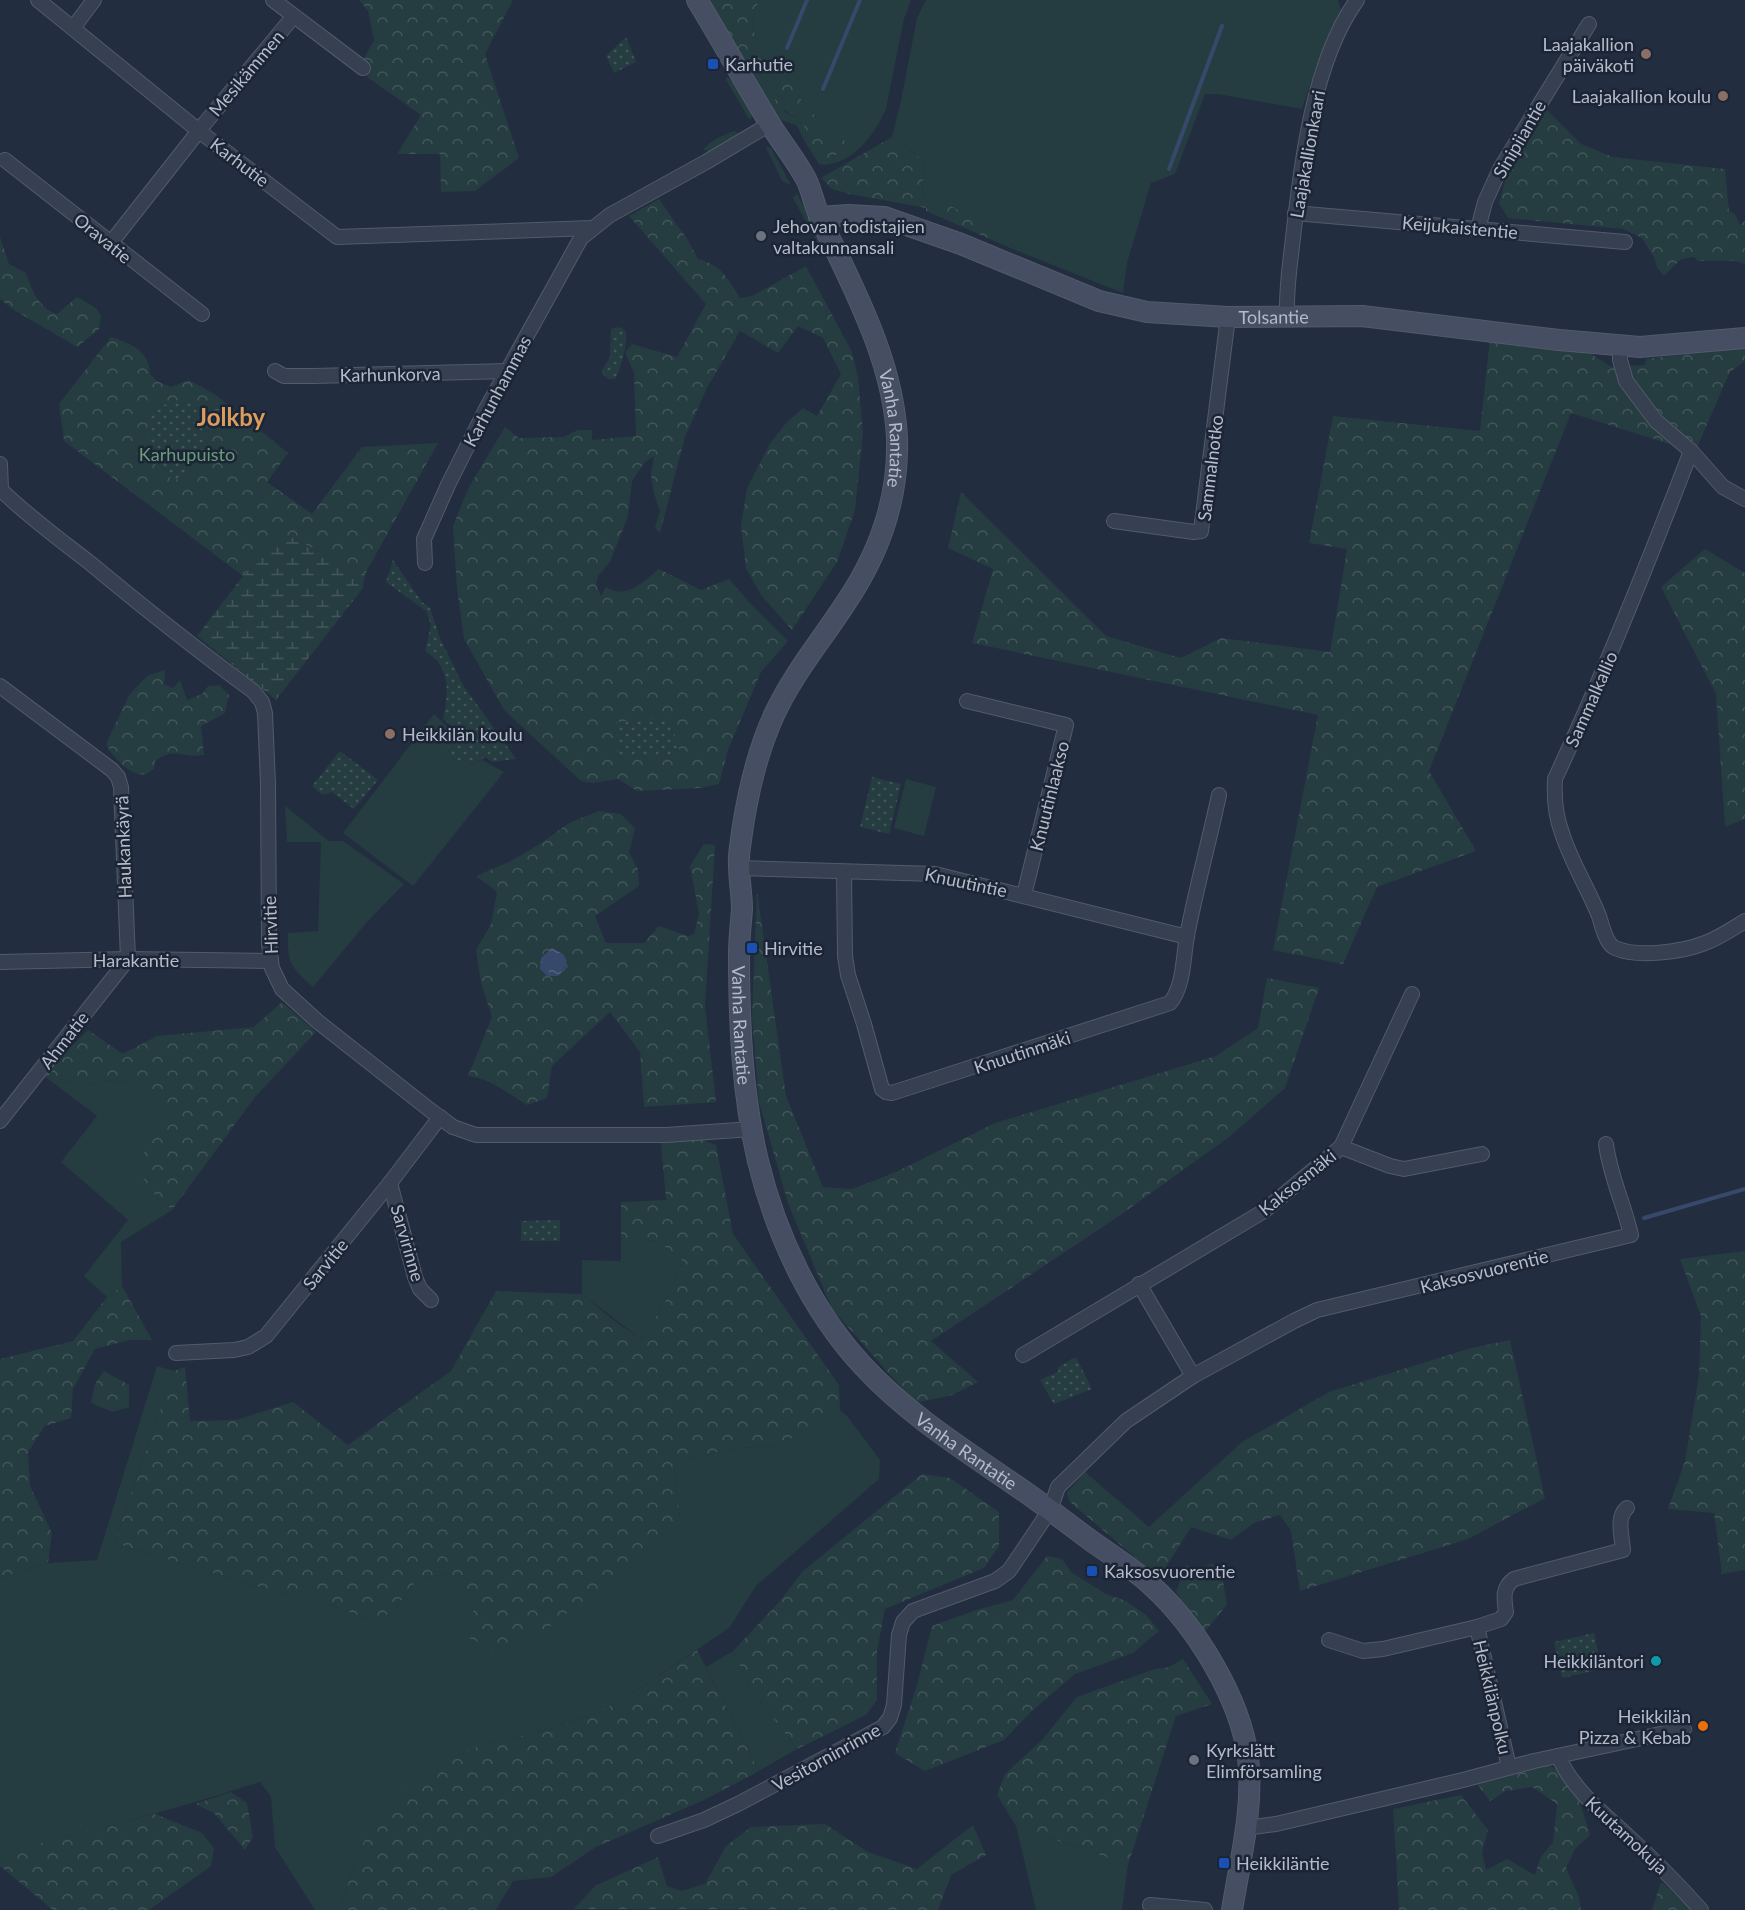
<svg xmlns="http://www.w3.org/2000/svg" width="1745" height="1910" font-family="Lato,sans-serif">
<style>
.green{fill:#253c41}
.forest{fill:url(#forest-crowns)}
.wetland{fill:url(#wetland-marsh)}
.park{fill:url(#park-dots)}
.water{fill:url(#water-ripples)}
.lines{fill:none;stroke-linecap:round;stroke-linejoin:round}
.stream{stroke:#37496a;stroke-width:4}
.street-casing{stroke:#525b6a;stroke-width:16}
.secondary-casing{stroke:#525b6a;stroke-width:22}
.street{stroke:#374050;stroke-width:14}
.secondary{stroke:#454e63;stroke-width:20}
.education-dot{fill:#8d6e63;stroke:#1c2535;stroke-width:2}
.transit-dot{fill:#1a4fb4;stroke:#1c2535;stroke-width:2}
.worship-dot{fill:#6b7280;stroke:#1c2535;stroke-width:2}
.culture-dot{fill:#0f9aa8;stroke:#1c2535;stroke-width:2}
.food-dot{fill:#e8710a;stroke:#1c2535;stroke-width:2}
.labels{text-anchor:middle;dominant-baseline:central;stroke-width:5;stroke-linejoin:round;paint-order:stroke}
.poi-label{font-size:18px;fill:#b4bbca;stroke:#1c2535;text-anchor:start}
.street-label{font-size:18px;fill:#b4bbca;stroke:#1c2535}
.park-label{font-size:18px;fill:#699d79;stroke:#1c2535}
.district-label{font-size:24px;font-weight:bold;fill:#db9d5e;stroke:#1c2535}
</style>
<defs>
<pattern id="forest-crowns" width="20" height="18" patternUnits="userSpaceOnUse" patternTransform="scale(1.5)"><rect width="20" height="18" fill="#253c41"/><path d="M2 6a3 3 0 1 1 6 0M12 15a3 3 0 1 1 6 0" fill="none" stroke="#42565b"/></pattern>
<pattern id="wetland-marsh" width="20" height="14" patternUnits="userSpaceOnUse" patternTransform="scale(1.5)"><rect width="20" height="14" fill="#253c41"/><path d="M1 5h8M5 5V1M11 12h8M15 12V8" fill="none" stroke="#42565b"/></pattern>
<pattern id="park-dots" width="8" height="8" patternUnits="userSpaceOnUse" patternTransform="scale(1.5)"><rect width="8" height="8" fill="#253c41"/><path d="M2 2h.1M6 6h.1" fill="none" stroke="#42565b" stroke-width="1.8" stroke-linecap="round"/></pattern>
<pattern id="water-ripples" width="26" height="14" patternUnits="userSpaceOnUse" patternTransform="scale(1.5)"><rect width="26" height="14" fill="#37496a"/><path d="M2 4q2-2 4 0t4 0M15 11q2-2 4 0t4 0" fill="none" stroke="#52617e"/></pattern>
</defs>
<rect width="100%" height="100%" fill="#232d40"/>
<g class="green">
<path d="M760 0H911L904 19 886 109C875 134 854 163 824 165L841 151 844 141 825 130 817 118 794 91 787 73 776 87 785 112 798 118 806 129 805 142 797 126 776 118 751 77 761 71 771 59C755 35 744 28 760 0Z"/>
<polygon points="926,0 1338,0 1342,13 1319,58 1302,109 1218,94 1205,94 1175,174 1151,183 1127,263 1123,293 1015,250 1012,243 931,208 922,194 924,161 892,137 901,100 917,18"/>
<path d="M728 77C739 89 751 100 752 117L749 119 726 80V78Z"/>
<path d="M734 131 738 133 736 135 709 151 703 150C710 140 724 135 734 131Z"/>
<polygon points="765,146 771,148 791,185 783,182"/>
<polygon points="797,194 825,245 824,250 821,249 793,198"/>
<path d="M434 714 451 730C439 753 459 772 482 760L504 772 413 886 343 833Z"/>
<polygon points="906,779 936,787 924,836 894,828"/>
<path d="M285 806 329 841H343L404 884 366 923 313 987C291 967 287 963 288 933L318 931 321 842H287Z"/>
<polygon points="43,1075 86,1085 109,1080 128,1082 166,1111 169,1127 147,1143 156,1196 172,1210 121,1242 122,1286 107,1297 84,1276 128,1220 61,1162 97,1116"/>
<polygon points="656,1240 683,1261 665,1302 642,1340 582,1294 582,1260 621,1261 635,1242"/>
<path d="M157 1366 174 1371 114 1543 278 1593 303 1595 376 1622 393 1611 418 1579 446 1574 474 1609 680 1519 674 1467 689 1458 737 1448 781 1446 816 1421 840 1410 848 1417 880 1460 879 1479 756 1586 729 1628 625 1698 596 1713 553 1728 484 1745 363 1843 346 1889 341 1910H315L275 1847 271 1797 260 1782C176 1810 90 1831 4 1852L0 1849V1578L48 1563 97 1560Z"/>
<polygon points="733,1651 750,1688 797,1749 759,1771 706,1667"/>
<polygon points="1016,1826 1128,1865 1122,1910 1036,1910"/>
</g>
<g class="forest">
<polygon points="359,0 513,0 485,54 519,158 475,191 441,192 440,154 397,154 421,115 367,77 363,60 374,40 368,11"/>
<path d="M706 0H760C744 28 755 35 771 59L761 71 751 77Z"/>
<polygon points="787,73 794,91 817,118 825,130 845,141 841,151 824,165 819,164 805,142 806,129 798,118 775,104 776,87"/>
<path d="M1547 110 1581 144 1613 157 1725 169 1729 211 1735 214 1740 225 1745 221V264L1735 261H1698L1694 257 1681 259 1664 276 1657 268 1654 257 1642 238 1623 229 1508 218 1499 203C1509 172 1515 125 1547 110Z"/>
<polygon points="892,137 924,161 922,194 931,208 948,204 1012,243 1015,250 926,211 926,208 850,194 832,189 821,178"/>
<path d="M659 199 687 239 698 259C723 266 727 278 740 298L752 296 806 266 852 352 858 377 863 433 855 510 837 562 792 630 761 595 746 568 741 526 747 488 771 442 787 422 803 408 817 416 841 374 823 338 798 326 778 353 740 331 707 388 685 437 660 533 655 528 660 511 654 494 651 475 654 456 645 462 632 481 628 516 610 562 598 576 596 585 601 596 606 587C628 600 642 582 659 569L701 590 729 579 750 603 788 641 761 672 728 750 719 784 701 788 637 791 618 779 593 783 581 781 504 710 464 639 457 589 453 526 469 487 505 427 519 438 563 437 578 430H592V440L636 436 634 373 625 352 632 344 677 357 706 304 629 216Z"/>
<path d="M0 237 9 264 26 273C32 290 38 308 57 314L77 297 96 308 101 316 99 329 77 347 14 310 0 299Z"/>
<path d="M111 337C130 343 150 351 150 374L157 381 171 387 189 380 216 395 288 453 267 482 312 514 362 447 438 443 365 574 282 533 243 576 64 441 59 404Z"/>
<polygon points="1490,338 1586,351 1612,367 1645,365 1646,359 1745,346 1745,361 1730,372 1695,452 1571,413 1429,771 1476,851 1377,887 1343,964 1273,950 1318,715 972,643 993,569 948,548 961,492 1106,636 1181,658 1221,638 1330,652 1347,549 1309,543 1333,416 1480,431"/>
<polygon points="1705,549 1745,573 1745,819 1725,827 1716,694 1661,587"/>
<path d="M165 670 164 684 173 688 180 680 187 700 202 694 208 686 219 685 229 695 225 713 201 726 204 755C182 759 176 746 155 761L154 769C153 769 147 774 146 774 131 778 111 755 106 744L129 695 147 676Z"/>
<path d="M599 811 621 814 635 828 629 853 638 869 639 886 595 916 606 943H644L659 926 688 936 694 934 699 914 690 866 704 844 715 845 705 1006 716 1102 644 1107 640 1052 610 1012 552 1066 547 1098 527 1105C509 1094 489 1078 468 1076L492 1017 481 983 476 950 491 924 497 892 476 876 511 861 543 842 569 823Z"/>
<polygon points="757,891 786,1096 823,1187 852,1189 896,1172 995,1123 1216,1056 1258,1028 1267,978 1319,988 1285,1088 1229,1137 1119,1216 931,1341 978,1382 952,1395 915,1403 832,1309 788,1203 759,1102 752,1017"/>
<polygon points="282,1002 316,1032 255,1097 172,1210 156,1196 138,1171 147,1143 168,1127 166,1111 128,1082 109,1080 86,1085 43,1075 88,1030 123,1054 157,1036 254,1027"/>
<polygon points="696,1138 716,1145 733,1234 839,1385 840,1410 816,1421 781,1446 737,1448 689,1458 674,1467 680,1519 674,1532 549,1627 493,1655 486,1645 466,1637 474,1609 446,1574 418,1579 393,1611 376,1622 303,1595 278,1593 114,1543 174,1371 185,1367 190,1421 236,1420 293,1402 348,1445 451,1371 496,1291 582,1294 612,1319 642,1340 665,1302 683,1261 656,1240 635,1242 621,1261 621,1202 666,1200 661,1142"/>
<polygon points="1745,1251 1745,1570 1722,1574 1714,1513 1668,1509 1685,1461 1699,1375 1701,1316 1680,1259"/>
<polygon points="122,1286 152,1340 130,1340 95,1349 73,1389 71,1418 45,1426 28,1452 30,1486 52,1533 48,1563 0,1578 0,1359 73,1341 107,1297"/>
<polygon points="1510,1340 1545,1498 1468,1539 1300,1591 1291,1531 1280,1515 1254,1523 1231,1540 1191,1527 1161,1575 1145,1566 1069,1501 1067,1493 1085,1472 1149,1527 1242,1442 1329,1392 1471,1348"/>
<polygon points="104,1371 129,1385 129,1407 113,1412 91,1403 95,1384"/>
<polygon points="922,1474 950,1478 999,1512 999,1546 984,1568 885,1609 877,1651 877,1700 866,1715 797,1749 750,1688 733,1651 780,1601 803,1571"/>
<polygon points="1047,1556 1062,1559 1071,1572 1106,1594 1126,1601 1146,1615 1159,1631 1133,1653 1075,1674 1032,1711 1004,1740 925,1771 895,1753 916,1688 932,1626 976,1610 1013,1600"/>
<polygon points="1212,1563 1223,1581 1227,1605 1205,1631 1176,1592 1186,1565 1198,1571"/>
<polygon points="697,1650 759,1771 704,1800 596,1847 551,1877 513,1881 496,1910 341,1910 346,1889 363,1843 394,1797 451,1755 484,1745 553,1728 596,1713 625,1698"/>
<polygon points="1183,1659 1212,1704 1176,1716 1128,1865 1016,1826 997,1795 1005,1774 1042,1740 1077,1697 1152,1670 1169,1667"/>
<path d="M1545 1763C1575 1779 1581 1805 1590 1835L1575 1849 1566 1868 1579 1897 1581 1910H1399L1393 1809 1461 1795 1488 1830 1482 1853 1486 1870 1507 1859 1535 1875 1540 1858 1553 1842 1557 1804 1532 1787 1506 1791 1490 1801 1477 1784Z"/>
<polygon points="231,1792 247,1803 253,1837 245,1850 214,1813 195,1804"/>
<polygon points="155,1814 202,1833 214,1848 211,1866 149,1910 53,1910 0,1866 0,1849 4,1852"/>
<polygon points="825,1824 868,1852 917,1869 973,1825 986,1855 951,1875 938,1910 574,1909 595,1886 658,1857 667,1886 682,1891 705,1884 726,1846 751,1827"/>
<polygon points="1661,1882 1687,1901 1694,1910 1652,1910"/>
</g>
<polygon class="wetland" points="282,533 365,574 363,588 276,700 197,636 243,576"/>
<g class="park">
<polygon points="626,37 636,62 614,73 606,56"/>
<path d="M620 327 626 332C627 345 622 367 615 379H608L601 372 610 357 611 329Z"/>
<polygon points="191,399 208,413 205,440 193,469 174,481 154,463 147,430 154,407"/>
<path d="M393 560 422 602 430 608 440 638 463 685 516 759 492 762 485 757C461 776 436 752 453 727L443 719C447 701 450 681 440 665 437 659 430 655 425 651L431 625 426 611 386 582Z"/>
<polygon points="670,718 681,757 618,757 616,722"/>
<polygon points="340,751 378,780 354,809 332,792 322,795 312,786"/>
<polygon points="872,777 901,784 889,834 860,827"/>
<polygon points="560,1220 560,1241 521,1241 521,1221"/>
<polygon points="1076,1357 1092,1389 1054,1404 1040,1380 1059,1371 1057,1368"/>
<polygon points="1594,1633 1602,1669 1562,1678 1554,1642"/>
</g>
<polygon class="water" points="552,948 563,954 567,961 565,965 566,969 558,976 547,976 540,969 541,958"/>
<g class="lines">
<g class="stream">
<polyline points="787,48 807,0"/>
<polyline points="823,89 860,0"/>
<polyline points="1169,169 1222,26"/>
<polyline points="1644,1218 1745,1189"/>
</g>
<defs>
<g id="street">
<polyline points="38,0 199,131 337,237 592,228"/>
<polyline points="273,0 363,68"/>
<polyline points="73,28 94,0"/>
<polyline points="5,160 202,314"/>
<polyline points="1295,213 1625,242"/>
<polyline points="1478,229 1485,202 1500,169 1589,24"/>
<polyline points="110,244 205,123 293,17"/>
<path d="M1287 316C1286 289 1290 264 1293 238 1301 164 1313 61 1357 0"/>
<polyline points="1620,346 1620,360 1626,381 1656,421 1691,451 1723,487 1745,499"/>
<polyline points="275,371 284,376 314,376 507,371"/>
<path d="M1691 451C1649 561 1605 671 1555 779 1554 797 1555 815 1562 833 1571 862 1588 888 1599 916 1602 925 1606 944 1615 948 1638 958 1682 952 1705 943 1719 938 1732 929 1745 921"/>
<path d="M0 464 1 490C29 517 59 539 90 563 143 607 197 650 253 691L262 702 265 713 268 783 269 944 272 968 282 989 317 1021 430 1110 453 1127 476 1135H666L752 1129"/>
<polyline points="1114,521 1194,532 1201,531 1228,317"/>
<polyline points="425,563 424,539 448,485 485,411 581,238 610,215 706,162 770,124"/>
<polyline points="0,686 112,770 118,777 121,787 128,959 0,1121"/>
<polyline points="967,701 1066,725 1024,895"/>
<polyline points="738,868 935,874 1187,937"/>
<path d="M844 872 845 956 848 975 864 1024 882 1089 886 1092 892 1093 1170 1003C1184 986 1183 958 1187 936 1196 889 1209 842 1219 795"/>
<polyline points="0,962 128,959 271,961"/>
<polyline points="1341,1147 1390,1166 1404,1169 1482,1154"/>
<polyline points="390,1183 415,1277 420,1289 431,1300"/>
<polyline points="1139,1284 1193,1376"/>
<polyline points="176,1353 234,1350 248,1347 266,1336 390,1183 440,1117"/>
<polyline points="1023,1355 1264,1211 1341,1147 1412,994"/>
<polyline points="1329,1640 1363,1651 1383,1649 1477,1627"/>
<path d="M1558 1756C1574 1791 1601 1811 1629 1837 1654 1860 1678 1884 1701 1910"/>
<path d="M1509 1767 1477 1627 1501 1619 1506 1612C1504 1598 1502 1588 1514 1579L1623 1550C1622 1536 1616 1517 1627 1508"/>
<polyline points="1246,1828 1276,1824 1463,1780 1534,1761 1684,1729"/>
<path d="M658 1836 704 1820 738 1804 883 1727 890 1718 894 1705 899 1635 903 1622 913 1611 995 1581 1009 1571 1050 1510 1058 1487 1126 1421 1193 1376 1294 1321 1317 1310 1631 1235C1624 1204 1610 1176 1606 1144"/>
<polyline points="1150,1905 1205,1910"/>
</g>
<g id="secondary">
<path id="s1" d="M697 0C722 41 745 83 770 124 781 142 796 160 806 179 811 189 813 200 817 210 822 224 829 237 836 251 864 309 894 372 897 438 899 499 879 554 845 604 821 641 793 674 774 715 757 752 748 792 742 832 741 843 738 854 739 865 739 880 742 894 742 909 741 924 739 938 739 953 739 1022 742 1094 758 1161 776 1235 811 1310 863 1366 911 1418 971 1454 1028 1494 1049 1509 1070 1525 1090 1540 1111 1555 1134 1569 1152 1586 1196 1626 1240 1698 1248 1757 1254 1808 1240 1860 1232 1910"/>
<path id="s2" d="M819 217 849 215 884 217 961 244 1099 301 1147 312 1228 317 1362 316 1559 340 1640 347 1745 338"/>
</g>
</defs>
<use href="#street" class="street-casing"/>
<use href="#secondary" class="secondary-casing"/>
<use href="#street" class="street"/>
<use href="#secondary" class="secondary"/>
</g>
<g class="education-dot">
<circle cx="1646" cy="54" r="6"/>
<circle cx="1723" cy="96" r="6"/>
<circle cx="390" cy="734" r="6"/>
</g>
<g class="transit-dot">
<rect x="707" y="58" width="12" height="12" rx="3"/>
<rect x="746" y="942" width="12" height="12" rx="3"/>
<rect x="1086" y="1565" width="12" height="12" rx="3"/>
<rect x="1218" y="1857" width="12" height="12" rx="3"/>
</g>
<g class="worship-dot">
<circle cx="761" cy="236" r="6"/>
<circle cx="1194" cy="1760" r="6"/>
</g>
<circle class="culture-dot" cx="1656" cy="1661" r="6"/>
<circle class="food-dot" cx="1703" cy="1726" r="6"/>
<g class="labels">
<g class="poi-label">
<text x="1634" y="44" text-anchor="end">Laajakallion<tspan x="1634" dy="21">päiväkoti</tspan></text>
<text x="725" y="64">Karhutie</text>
<text x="1711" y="96" text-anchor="end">Laajakallion koulu</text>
<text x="773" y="226">Jehovan todistajien<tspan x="773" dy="21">valtakunnansali</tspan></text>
<text x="402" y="734">Heikkilän koulu</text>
<text x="764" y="948">Hirvitie</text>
<text x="1104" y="1571">Kaksosvuorentie</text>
<text x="1644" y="1661" text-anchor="end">Heikkiläntori</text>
<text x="1691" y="1716" text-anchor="end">Heikkilän<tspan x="1691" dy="21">Pizza &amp; Kebab</tspan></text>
<text x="1206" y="1750">Kyrkslätt<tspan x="1206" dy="21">Elimförsamling</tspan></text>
<text x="1236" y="1863">Heikkiläntie</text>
</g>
<g class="street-label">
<text transform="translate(246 73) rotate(-50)">Mesikämmen</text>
<text transform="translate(1519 139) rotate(-60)">Sinipiiantie</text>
<text transform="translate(1307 154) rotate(-80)">Laajakallionkaari</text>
<text transform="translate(240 162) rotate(37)">Karhutie</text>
<text transform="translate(1460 227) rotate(5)">Keijukaistentie</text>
<text transform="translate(103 238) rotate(39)">Oravatie</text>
<text stroke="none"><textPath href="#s2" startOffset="472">Tolsantie</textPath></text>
<text transform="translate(390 374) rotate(-1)">Karhunkorva</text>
<text transform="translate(497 391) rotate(-62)">Karhunhammas</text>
<text stroke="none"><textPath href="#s1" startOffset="476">Vanha Rantatie</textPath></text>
<text transform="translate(1210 468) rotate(-83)">Sammalnotko</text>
<text transform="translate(1591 699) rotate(-66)">Sammalkallio</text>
<text transform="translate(1049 796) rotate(-76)">Knuutinlaakso</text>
<text transform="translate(123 847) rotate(-92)">Haukankäyrä</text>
<text transform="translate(966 882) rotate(12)">Knuutintie</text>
<text transform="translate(270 925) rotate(-92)">Hirvitie</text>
<text x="136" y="960">Harakantie</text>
<text stroke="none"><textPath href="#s1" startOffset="1110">Vanha Rantatie</textPath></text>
<text transform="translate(64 1040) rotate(-52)">Ahmatie</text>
<text transform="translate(1022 1052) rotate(-18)">Knuutinmäki</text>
<text transform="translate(1297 1182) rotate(-39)">Kaksosmäki</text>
<text transform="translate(408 1243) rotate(74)">Sarvirinne</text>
<text transform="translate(325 1264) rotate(-51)">Sarvitie</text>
<text transform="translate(1484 1271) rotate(-14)">Kaksosvuorentie</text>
<text stroke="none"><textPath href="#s1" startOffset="1614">Vanha Rantatie</textPath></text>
<text transform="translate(1493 1697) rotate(77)">Heikkilänpolku</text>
<text transform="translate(826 1757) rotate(-29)">Vesitorninrinne</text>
<text transform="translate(1627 1835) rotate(43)">Kuutamokuja</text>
</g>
<g class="park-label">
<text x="187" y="454">Karhupuisto</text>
</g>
<g class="district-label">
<text x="231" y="416">Jolkby</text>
</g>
</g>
</svg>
